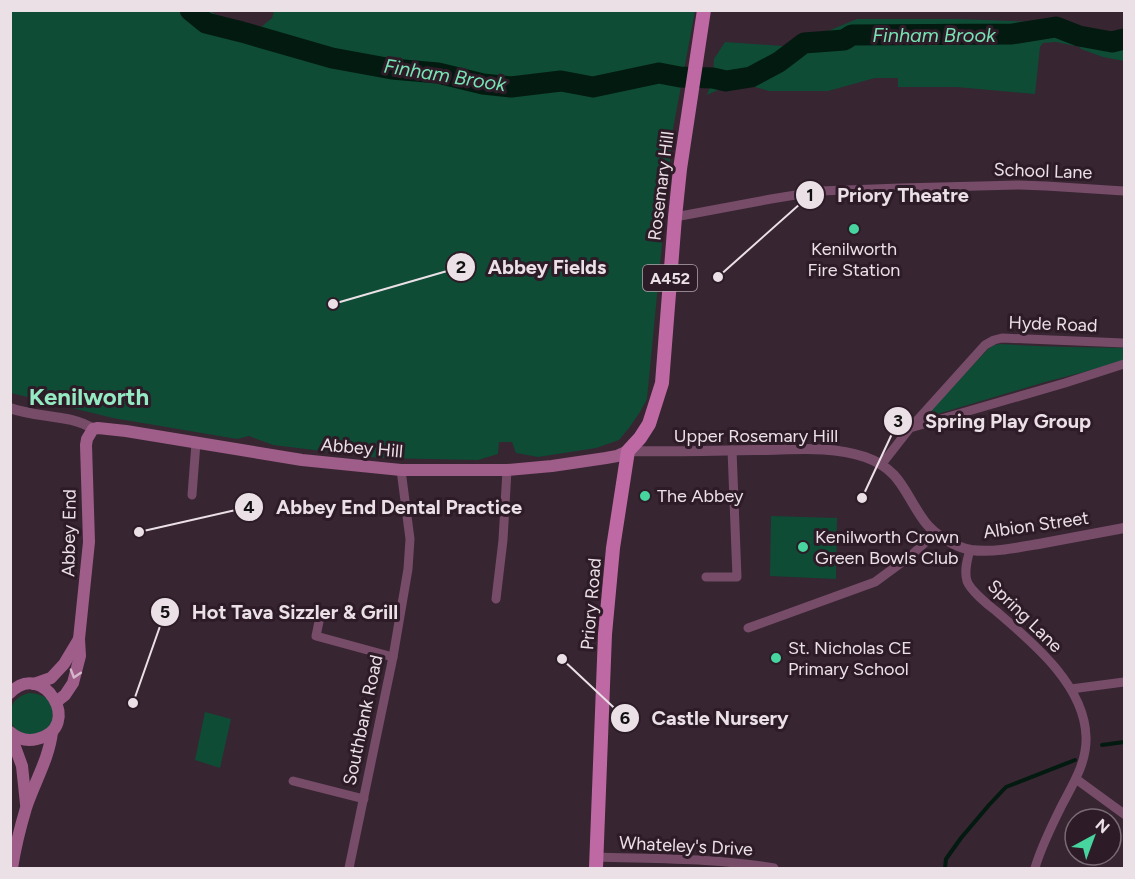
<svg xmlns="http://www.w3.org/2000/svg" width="1135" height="879" font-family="Figtree,sans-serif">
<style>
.green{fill:#0e4c35}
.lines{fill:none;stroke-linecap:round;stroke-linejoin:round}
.stream{stroke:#031a10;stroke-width:4}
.river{stroke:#031a10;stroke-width:21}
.minor{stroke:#764c68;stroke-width:9}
.tertiary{stroke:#764c68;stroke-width:10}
.secondary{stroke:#9f5d89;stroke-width:12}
.primary{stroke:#be69a3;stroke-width:14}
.oneway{stroke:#d5b9cb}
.poi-dot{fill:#47d49e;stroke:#2d1c27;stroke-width:2}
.labels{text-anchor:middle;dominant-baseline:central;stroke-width:6;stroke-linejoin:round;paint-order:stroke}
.shield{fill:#2d1c27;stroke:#b3a5ad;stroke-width:1.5}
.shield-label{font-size:16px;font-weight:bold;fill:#ece0e7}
.street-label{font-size:18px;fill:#ece0e7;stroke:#2d1c27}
.poi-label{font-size:18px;fill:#ece0e7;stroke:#2d1c27;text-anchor:start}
.water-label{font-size:20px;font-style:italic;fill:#77e4b5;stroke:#2d1c27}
.district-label{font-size:24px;font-weight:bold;fill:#94eac3;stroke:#2d1c27}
.leader{fill:none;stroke:#ece0e7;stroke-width:2}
.callout-dot{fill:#ece0e7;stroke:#2d1c27;stroke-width:2}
.mark-label{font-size:18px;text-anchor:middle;font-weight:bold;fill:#111}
.callout-label{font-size:20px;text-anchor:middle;font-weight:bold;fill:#ece0e7;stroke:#2d1c27;stroke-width:6;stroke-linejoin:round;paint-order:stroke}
</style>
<rect width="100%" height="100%" fill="#372531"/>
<g class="green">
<polygon points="274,11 695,11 673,129 647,399 640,412 629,428 619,440 596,448 538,457 516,453 512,442 499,442 498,454 478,460 380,458 273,445 249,436 237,439 113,418 11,393 11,11 209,11 232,22 261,27 272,18"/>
<polygon points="857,19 958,19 1039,22 1064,24 1103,35 1116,36 1124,34 1124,61 1103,57 1081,49 1080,47 1056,42 1043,43 1040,47 1035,94 956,87 898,87 898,78 875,78 828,91 769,91 748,85 727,86 707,95 713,78 714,59 725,42 783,46 828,31"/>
<path d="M1001 344C1042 347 1083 347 1124 348V360L1084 372 1045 382 924 418 988 349 994 345Z"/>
<polygon points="771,516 837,518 836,579 770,576"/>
<path d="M29 693C51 694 56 706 51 726L36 737 20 734C17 730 12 726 11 721 7 707 16 696 29 693Z"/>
<polygon points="205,712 231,719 220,768 195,760"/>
</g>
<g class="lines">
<g class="stream">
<polyline points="1102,745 1124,742"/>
<polyline points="945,868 946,859 961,838 989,805 1006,787 1075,760"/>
</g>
<polyline class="river" points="190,10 206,23 242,32 332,58 392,69 438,73 483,84 511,87 561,81 593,87 659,73 680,77 713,78 726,81 751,77 779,62 804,43 844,40 852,35 1012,34 1056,27 1079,36 1112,42 1124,39"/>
<g class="minor">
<polyline points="675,217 771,199 820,191 900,188 1019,185 1046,186 1124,191"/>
<polyline points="912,426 985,345 994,340 1002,338 1124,343"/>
<polyline points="881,465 910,428 1065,383 1124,364"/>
<polyline points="192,495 196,443"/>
<path d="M970 550C967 560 964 571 967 581 970 590 988 605 996 611 1032 642 1085 685 1086 737 1087 762 1073 784 1062 805 1052 825 1041 847 1035 868"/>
<polyline points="706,577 737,577 732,450"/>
<polyline points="496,599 503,540 507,470"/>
<polyline points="321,612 316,636 393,657"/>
<polyline points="748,628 875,582 909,557 936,533"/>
<polyline points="1071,689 1124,682"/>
<polyline points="1076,779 1124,814"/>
<polyline points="293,781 364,799"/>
<path d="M596 857C656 859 715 858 774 868"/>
<polyline points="349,868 393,657 408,569 410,539 401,470"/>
</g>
<g class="tertiary">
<path d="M10 408C36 418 71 414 93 429"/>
<path d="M628 451C671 452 713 451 756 450 792 450 830 445 865 457 902 470 904 494 925 522 935 535 955 547 971 550 995 553 1020 547 1044 543 1071 538 1098 533 1124 528"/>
</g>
<g class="secondary">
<polyline points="34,684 51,678 64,664 79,639"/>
<path d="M10 693C43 658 85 728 37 739 26 742 18 739 10 732"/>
<polyline points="56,702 65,695 73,683 80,656 79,639 89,542 86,445 87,439 93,429 98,428 126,431 302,460 401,470 507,470 552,466 606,458 617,456 628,451"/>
<polyline points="10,733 22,766 26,804"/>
<path d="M12 868C15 849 20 828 26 808 34 783 49 759 52 732"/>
</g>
<polyline class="primary" points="596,868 605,634 613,548 628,451 640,438 649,424 662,383 675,217 680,169 704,10"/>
</g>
<defs><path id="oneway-chevron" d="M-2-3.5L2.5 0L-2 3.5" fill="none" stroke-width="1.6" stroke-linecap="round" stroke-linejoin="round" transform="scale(1.5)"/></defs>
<use class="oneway" href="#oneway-chevron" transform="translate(75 674) rotate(107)"/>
<g class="poi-dot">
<circle cx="854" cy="229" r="6"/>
<circle cx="645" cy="496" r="6"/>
<circle cx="803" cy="547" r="6"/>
<circle cx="776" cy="658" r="6"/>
</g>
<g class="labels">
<rect class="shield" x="643" y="265" width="54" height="26" rx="4.5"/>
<g class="shield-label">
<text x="670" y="278">A452</text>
</g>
<g class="street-label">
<text transform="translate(1043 171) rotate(2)">School Lane</text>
<text transform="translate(661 186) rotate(-83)">Rosemary Hill</text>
<text transform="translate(1053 324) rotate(2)">Hyde Road</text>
<text x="756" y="436">Upper Rosemary Hill</text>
<text transform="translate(362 448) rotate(5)">Abbey Hill</text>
<text transform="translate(1036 525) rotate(-8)">Albion Street</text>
<text transform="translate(69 533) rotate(-89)">Abbey End</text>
<text transform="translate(591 604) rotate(-85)">Priory Road</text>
<text transform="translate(1025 616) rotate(44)">Spring Lane</text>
<text transform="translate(363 720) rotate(-78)">Southbank Road</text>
<text transform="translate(686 846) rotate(3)">Whateley's Drive</text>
</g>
<g class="poi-label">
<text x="854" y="249" text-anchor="middle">Kenilworth<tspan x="854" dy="21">Fire Station</tspan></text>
<text x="657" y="496">The Abbey</text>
<text x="815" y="537">Kenilworth Crown<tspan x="815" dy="21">Green Bowls Club</tspan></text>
<text x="788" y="648">St. Nicholas CE<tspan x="788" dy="21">Primary School</tspan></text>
</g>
<g class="water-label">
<text x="934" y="35">Finham Brook</text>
<text transform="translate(445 75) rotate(9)">Finham Brook</text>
</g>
<g class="district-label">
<text x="89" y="396">Kenilworth</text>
</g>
</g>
<path class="leader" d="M718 277L810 195M333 304L461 267M862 498L898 421M139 532L249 507M133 703L165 612M562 659L625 718"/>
<g class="callout-dot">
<circle cx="718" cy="277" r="6"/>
<circle cx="333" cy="304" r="6"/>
<circle cx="862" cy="498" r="6"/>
<circle cx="139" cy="532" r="6"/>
<circle cx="133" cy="703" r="6"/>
<circle cx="562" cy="659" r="6"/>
<circle cx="810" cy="195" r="15"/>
<circle cx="461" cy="267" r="15"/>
<circle cx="898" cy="421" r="15"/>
<circle cx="249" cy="507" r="15"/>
<circle cx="165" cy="612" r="15"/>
<circle cx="625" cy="718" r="15"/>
</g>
<g class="mark-label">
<text x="810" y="201">1</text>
<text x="461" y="273">2</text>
<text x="898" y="427">3</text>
<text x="249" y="513">4</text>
<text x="165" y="618">5</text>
<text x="625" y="724">6</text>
</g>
<g class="callout-label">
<text x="903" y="202">Priory Theatre</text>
<text x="547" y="274">Abbey Fields</text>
<text x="1008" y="428">Spring Play Group</text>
<text x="399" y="514">Abbey End Dental Practice</text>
<text x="295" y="619">Hot Tava Sizzler &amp; Grill</text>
<text x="720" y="725">Castle Nursery</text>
</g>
<rect width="1135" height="879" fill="none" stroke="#ece0e7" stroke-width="24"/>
<g transform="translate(1093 837) rotate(41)"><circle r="28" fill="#2d1c27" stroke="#796a74" stroke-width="1.5"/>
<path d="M0-4.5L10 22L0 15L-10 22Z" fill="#47d49e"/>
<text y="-9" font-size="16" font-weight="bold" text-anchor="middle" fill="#ece0e7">N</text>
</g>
</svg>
